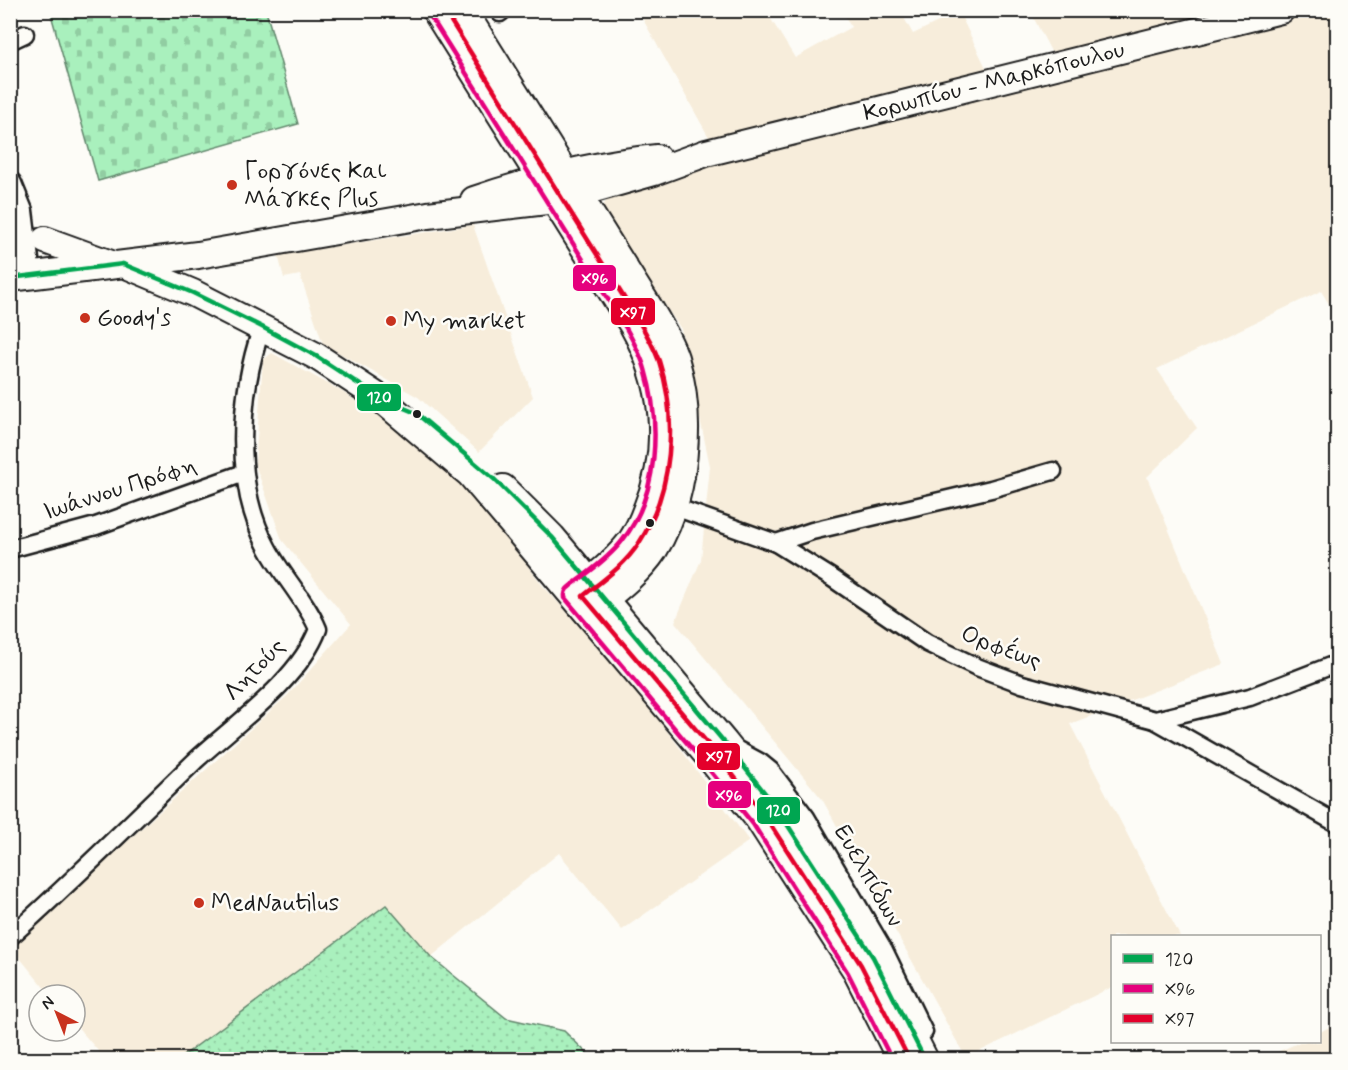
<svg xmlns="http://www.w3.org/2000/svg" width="1348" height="1070" font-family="Mynerve,sans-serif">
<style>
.built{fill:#f7eddb}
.grass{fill:url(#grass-dots);stroke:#62866c;stroke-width:1.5}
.cemetery{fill:url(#cemetery-stones);stroke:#62866c;stroke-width:1.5}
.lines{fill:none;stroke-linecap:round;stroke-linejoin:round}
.street-casing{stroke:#1c1c1c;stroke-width:21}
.secondary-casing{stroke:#1c1c1c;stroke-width:27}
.primary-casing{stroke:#1c1c1c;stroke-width:30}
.street{stroke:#fdfcf7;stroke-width:16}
.secondary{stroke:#fdfcf7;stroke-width:22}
.primary{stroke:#fdfcf7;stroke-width:26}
.bus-1-casing{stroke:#fdfcf7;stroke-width:9}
.bus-2-casing{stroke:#fdfcf7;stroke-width:9}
.bus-3-casing{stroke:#fdfcf7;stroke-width:9}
.bus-1{stroke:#00a651;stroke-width:4.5}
.bus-2{stroke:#e5007d;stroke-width:4.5}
.bus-3{stroke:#e4002b;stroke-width:4.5}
.poi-dot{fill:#c8321e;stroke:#fdfcf7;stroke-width:2}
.bus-dot{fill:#1c1c1c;stroke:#fdfcf7;stroke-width:2}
.labels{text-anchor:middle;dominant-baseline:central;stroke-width:5;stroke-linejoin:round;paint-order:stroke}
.street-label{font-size:24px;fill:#1c1c1c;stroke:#fdfcf7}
.poi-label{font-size:24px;fill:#1c1c1c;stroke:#fdfcf7;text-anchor:start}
.line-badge{stroke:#fdfcf7;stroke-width:2}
.badge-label{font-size:16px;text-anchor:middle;font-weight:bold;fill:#fff}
</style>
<defs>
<pattern id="grass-dots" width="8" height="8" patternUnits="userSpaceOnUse" patternTransform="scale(1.5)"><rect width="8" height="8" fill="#a9f0bd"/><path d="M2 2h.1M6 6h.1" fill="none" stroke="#91cda2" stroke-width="1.8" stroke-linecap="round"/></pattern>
<pattern id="cemetery-stones" width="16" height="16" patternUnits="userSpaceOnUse" patternTransform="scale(1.5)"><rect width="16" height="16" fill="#a9f0bd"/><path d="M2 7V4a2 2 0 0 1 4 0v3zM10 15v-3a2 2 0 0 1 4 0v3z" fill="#91cda2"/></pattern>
</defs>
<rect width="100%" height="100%" fill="#fdfcf7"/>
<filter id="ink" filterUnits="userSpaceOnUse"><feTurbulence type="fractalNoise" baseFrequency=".0167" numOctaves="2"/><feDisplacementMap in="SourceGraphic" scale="12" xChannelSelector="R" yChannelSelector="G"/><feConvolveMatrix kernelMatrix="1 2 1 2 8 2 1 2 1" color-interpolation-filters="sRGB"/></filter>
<g filter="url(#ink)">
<g class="built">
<polygon points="651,11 766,11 795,58 851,27 842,11 900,11 913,34 959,12 990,76 1056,61 1030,11 1337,11 1337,317 1321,291 1157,369 1197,428 1147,477 1224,664 1070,724 1180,936 1112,936 1112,987 966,1058 822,799 675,622 701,560 710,466 681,329 600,211 613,190 711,141 641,16"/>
<polygon points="473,225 533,397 479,452 418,397 323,344 300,275 284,278 278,255"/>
<polygon points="272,353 341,391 404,431 476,496 543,586 627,677 749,841 622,930 559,853 431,957 386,906 179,1059 105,1059 75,1024 75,995 50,995 11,947 288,695 351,624 282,540 255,464 263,360"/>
<polygon points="1337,1023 1337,1059 1262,1059 1300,1042 1320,1042 1320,1032"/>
</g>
<polygon class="grass" points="386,905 431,957 506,1018 564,1031 593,1059 179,1059"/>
<polygon class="cemetery" points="50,11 266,11 298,124 98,181"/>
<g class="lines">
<defs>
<g id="street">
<polyline points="500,13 503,10"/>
<polyline points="10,41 25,34"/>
<polyline points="672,506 776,543 832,578 927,643 977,667 1022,684 1155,720 1250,697 1338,663"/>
<polyline points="776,543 812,531 991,489 1053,471"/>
<polyline points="10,549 96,526 244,473"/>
<polyline points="1155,720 1338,824"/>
<polyline points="734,748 760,762 771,771 806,817 884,950 924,1032"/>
<path d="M10 937C74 880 134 820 195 761 235 724 299 680 318 629 306 600 282 576 267 547 233 484 239 394 262 327"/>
</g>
<polyline id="secondary" points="10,184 21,211 29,276"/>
<g id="primary">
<path d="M435 10 632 324C664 381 673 446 647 508 643 519 638 531 631 541 617 560 596 576 578 591"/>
<path d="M463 10 650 309C659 324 669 340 675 358 693 417 687 497 654 550 639 573 612 593 591 610"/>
<path d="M474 200C533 180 595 164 657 158"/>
<polyline points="45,240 111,264"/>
<polyline points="126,265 193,293 316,356 380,398 470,474 709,757 759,820 855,969 901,1060"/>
<polyline points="10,278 198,255 428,215 555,200 654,172 706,153 1281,10"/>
<polyline points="503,488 552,537 725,743 776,807 873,957 925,1060"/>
</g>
</defs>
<use href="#street" class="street-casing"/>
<use href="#secondary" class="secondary-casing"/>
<use href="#primary" class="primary-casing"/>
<use href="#street" class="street"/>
<use href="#secondary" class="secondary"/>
<use href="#primary" class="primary"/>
<defs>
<g id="bus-1">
<polyline points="123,264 193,293 262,327 316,356 380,398 416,413 494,479 552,537 725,743 776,807 873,957 925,1060"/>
<polyline points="10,278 123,264"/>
</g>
<path id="bus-2" d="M429 14 626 328C633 341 641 355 645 369 661 423 659 495 622 541 612 554 598 565 585 575 579 580 572 584 567 589 564 593 565 594 565 598L703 762 753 824 848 973 892 1060"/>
<path id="bus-3" d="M444 10 638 320C646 333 654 347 659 361 678 419 673 491 639 543 625 565 603 580 583 596L715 752 765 816 861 965 908 1057"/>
</defs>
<use href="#bus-1" class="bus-1-casing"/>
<use href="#bus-2" class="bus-2-casing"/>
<use href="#bus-3" class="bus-3-casing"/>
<use href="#bus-1" class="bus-1"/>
<use href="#bus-2" class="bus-2"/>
<use href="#bus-3" class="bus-3"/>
</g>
</g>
<g class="poi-dot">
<circle cx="232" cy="185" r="6"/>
<circle cx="85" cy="318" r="6"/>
<circle cx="391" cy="321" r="6"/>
<circle cx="199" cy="903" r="6"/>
</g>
<g class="bus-dot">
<circle cx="417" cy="414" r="5"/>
<circle cx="650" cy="523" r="5"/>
</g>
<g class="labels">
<g class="street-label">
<text transform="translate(994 82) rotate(-14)">Κορωπίου - Μαρκόπουλου</text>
<text transform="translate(120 489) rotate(-18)">Ιωάννου Πρόφη</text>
<text transform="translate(1001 648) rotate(21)">Ορφέως</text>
<text transform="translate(255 670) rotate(-46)">Λητούς</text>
<text transform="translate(868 876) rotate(60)">Ευελπίδων</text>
</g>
<g class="poi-label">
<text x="244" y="171">Γοργόνες Και<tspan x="244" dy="28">Μάγκες Plus</tspan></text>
<text x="97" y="318">Goody's</text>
<text x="403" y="321">My market</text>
<text x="211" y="903">MedNautilus</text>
</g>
</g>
<g class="line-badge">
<rect x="572" y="264" width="45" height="28" rx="6" fill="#e5007d"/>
<rect x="610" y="297" width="46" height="29" rx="6" fill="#e4002b"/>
<rect x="356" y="383" width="46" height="29" rx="6" fill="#00a651"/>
<rect x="696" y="742" width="45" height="29" rx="6" fill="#e4002b"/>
<rect x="707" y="780" width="45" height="29" rx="6" fill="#e5007d"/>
<rect x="756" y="796" width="45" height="29" rx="6" fill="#00a651"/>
</g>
<g class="badge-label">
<text x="595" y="284">Χ96</text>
<text x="633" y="318">X97</text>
<text x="379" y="403">120</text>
<text x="719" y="762">X97</text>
<text x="729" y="801">Χ96</text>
<text x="778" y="816">120</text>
</g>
<rect width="1348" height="1070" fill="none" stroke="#fdfcf7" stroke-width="36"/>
<rect x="18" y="18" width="1312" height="1034" fill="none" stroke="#1c1c1c" stroke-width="2" filter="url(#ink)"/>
<rect x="1111" y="935" width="210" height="108" fill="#fdfcf7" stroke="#a3a29f" stroke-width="1.5"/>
<rect x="1123" y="954" width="30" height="9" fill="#00a651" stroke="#a3a29f" stroke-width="1.5"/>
<text x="1165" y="965" font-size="18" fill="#1c1c1c">120</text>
<rect x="1123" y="984" width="30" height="9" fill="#e5007d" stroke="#a3a29f" stroke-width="1.5"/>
<text x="1165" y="995" font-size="18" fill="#1c1c1c">Χ96</text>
<rect x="1123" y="1014" width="30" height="9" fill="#e4002b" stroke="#a3a29f" stroke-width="1.5"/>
<text x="1165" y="1025" font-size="18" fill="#1c1c1c">X97</text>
<g transform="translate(57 1013) rotate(318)"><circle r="28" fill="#fdfcf7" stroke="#a3a29f" stroke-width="1.5"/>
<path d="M0-4.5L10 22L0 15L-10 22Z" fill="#c8321e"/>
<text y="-9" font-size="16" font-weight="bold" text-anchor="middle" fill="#1c1c1c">N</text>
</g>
</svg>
